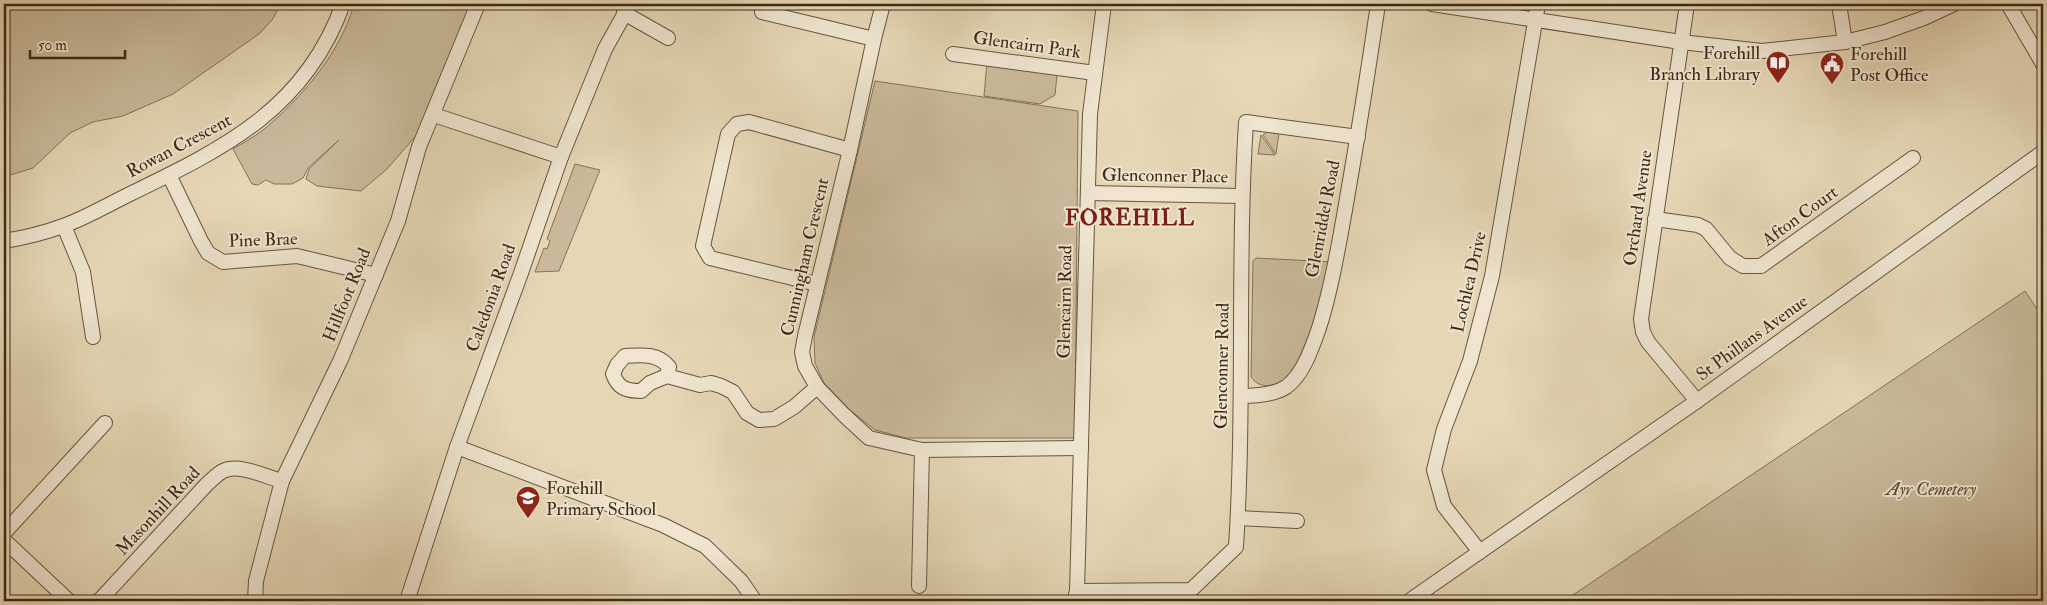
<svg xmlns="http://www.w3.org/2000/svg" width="2047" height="605" font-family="'IM FELL Double Pica',serif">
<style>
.green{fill:#c9b99a;stroke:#847257}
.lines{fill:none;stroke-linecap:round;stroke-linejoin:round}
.minor-casing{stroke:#68553c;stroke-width:16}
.minor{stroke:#eee4cf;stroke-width:14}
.labels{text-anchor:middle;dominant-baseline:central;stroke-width:4;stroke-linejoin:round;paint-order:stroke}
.street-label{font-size:18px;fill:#3e2a14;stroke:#eee4cf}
.poi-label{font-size:18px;fill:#3e2a14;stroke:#eee4cf;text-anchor:start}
.park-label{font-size:18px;font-style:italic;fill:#5a472f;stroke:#eee4cf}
.district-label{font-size:22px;font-weight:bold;letter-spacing:1px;fill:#7a1f14;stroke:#eee4cf}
</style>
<rect width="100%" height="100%" fill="#e5d6b5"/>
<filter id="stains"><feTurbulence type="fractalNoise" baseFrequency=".004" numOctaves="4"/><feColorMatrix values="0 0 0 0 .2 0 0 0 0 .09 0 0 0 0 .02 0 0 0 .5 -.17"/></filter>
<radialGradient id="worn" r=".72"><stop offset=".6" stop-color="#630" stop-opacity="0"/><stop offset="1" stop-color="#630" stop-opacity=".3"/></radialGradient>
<g class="green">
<polygon points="4,4 281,4 272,20 259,34 173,94 123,116 93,122 70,133 33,168 4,177"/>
<path d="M354 4H478L434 115 387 169 361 191 317 186 306 179 309 169 339 140 308 168 303 178 292 184H274L266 180 258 185 252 184 233 149C243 143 254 137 263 130 301 99 341 52 354 4Z"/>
<polygon points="987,62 1057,75 1055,95 1040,104 984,96"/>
<polygon points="875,81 1078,111 1075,438 906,438 875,430 850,410 824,383 815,363 814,337"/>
<polygon points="1268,131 1279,133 1276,154 1263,135"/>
<polygon points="1261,135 1275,155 1258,154"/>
<polygon points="575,164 600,170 559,271 535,272 544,248 547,249 550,241 547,239"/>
<path d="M1256 258 1333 262C1325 289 1310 355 1292 374 1286 380 1279 384 1271 385 1263 387 1256 384 1251 377L1253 261Z"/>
<polygon points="2025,291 2043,318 2043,601 1564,601"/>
</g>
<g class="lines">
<defs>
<g id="minor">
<polyline points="883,4 874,39 850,150 805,336 802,352 805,366 817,387 844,415 869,438 922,450 1081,448"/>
<polyline points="1432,4 1681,42 1762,51 1845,42 1885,32 1924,18 1954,4"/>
<polyline points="1687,4 1641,319 1643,332 1648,342 1697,401"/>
<polyline points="1839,4 1845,42"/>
<polyline points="2008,4 2043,64"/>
<polyline points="762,12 874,39"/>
<polyline points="624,13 668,38"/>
<polyline points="953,54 1095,73"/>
<polyline points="434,115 561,157"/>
<polyline points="169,175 201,241 208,253 223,262 297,256 376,275"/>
<polyline points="1088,193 1242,196"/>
<polyline points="1655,219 1698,225 1706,229 1730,258 1743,266 1761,266 1913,158"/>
<polyline points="64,226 83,272 93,337"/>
<path d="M4 241C23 238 44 233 63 226 86 218 109 204 132 193 225 148 306 108 343 4"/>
<polyline points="817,284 710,258 703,246 728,134 737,124 749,122 850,150"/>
<path d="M667 376 669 367C658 353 642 355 625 356L617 365 613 374C618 388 626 391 641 391L650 383 667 376 700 385 711 383 721 386 733 392 747 413 759 420 774 419 794 407 817 387"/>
<path d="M1241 396C1255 396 1274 395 1286 387 1303 375 1312 348 1319 328 1331 290 1338 249 1345 210 1357 141 1368 73 1378 4"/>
<polyline points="457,447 663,525 705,546 741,581 755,601"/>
<polyline points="1238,518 1297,521"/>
<polyline points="4,533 105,423"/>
<polyline points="4,540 69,601"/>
<polyline points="1480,552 1444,506 1434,470 1444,429 1470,361 1492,276 1538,4"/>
<polyline points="919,586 922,450"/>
<path d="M1077 591 1191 590 1236 547C1245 405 1237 263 1246 122L1358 137"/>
<path d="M99 601 207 484C212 480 217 474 223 471 239 463 266 477 282 481"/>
<polyline points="255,601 256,581 282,481 341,359 398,221 419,147 478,4"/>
<polyline points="407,601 457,447 521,273 561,157 605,49 630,4"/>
<polyline points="1074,601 1077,591 1090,114 1104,4"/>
<polyline points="1409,601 1697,401 2043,152"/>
</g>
</defs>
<use href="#minor" class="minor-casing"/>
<use href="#minor" class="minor"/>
</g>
<defs>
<symbol id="library-pin" viewBox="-11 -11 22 30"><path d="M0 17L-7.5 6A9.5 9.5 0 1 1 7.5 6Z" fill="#8f2418" stroke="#eee4cf"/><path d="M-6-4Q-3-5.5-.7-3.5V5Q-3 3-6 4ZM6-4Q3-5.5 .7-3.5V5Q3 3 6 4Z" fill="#fff"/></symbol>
<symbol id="civic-pin" viewBox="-11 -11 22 30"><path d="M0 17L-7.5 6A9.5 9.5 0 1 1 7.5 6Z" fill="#8f2418" stroke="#eee4cf"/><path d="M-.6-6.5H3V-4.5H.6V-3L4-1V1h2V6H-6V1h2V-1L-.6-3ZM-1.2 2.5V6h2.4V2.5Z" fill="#fff"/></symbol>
<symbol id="school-pin" viewBox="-11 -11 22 30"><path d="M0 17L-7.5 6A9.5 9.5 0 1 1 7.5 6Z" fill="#8f2418" stroke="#eee4cf"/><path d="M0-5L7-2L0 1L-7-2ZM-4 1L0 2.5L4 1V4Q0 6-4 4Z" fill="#fff"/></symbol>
</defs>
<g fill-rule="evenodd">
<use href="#library-pin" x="1764" y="49" width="28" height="38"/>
<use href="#civic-pin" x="1818" y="50" width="28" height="38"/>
<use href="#school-pin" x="514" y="484" width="28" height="38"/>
</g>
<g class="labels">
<g class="street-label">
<text transform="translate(1027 45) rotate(8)">Glencairn Park</text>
<text transform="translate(179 146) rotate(-28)">Rowan Crescent</text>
<text transform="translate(1165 176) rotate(1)">Glenconner Place</text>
<text transform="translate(1638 208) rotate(-82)">Orchard Avenue</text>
<text transform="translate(1800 216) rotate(-36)">Afton Court</text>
<text transform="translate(1323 219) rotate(-79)">Glenriddel Road</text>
<text transform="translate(263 240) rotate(-2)">Pine Brae</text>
<text transform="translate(805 257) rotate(-77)">Cunningham Crescent</text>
<text transform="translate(1469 282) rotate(-77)">Lochlea Drive</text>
<text transform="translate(347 295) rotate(-68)">Hillfoot Road</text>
<text transform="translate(491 298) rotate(-70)">Caledonia Road</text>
<text transform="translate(1065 302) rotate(-89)">Glencairn Road</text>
<text transform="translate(1752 338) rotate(-36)">St Phillans Avenue</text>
<text transform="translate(1222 366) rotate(-89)">Glenconner Road</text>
<text transform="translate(158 511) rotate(-47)">Masonhill Road</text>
</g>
<g class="poi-label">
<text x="1760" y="53" text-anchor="end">Forehill<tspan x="1760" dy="21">Branch Library</tspan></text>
<text x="1850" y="54">Forehill<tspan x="1850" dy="21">Post Office</tspan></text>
<text x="546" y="488">Forehill<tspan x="546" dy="21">Primary School</tspan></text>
</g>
<g class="park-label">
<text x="1931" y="489">Ayr Cemetery</text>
</g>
<g class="district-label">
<text x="1130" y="218">FOREHILL</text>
</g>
</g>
<rect width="2047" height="605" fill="none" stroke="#e5d6b5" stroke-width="20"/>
<rect x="5" y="5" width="2037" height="595" fill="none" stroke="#3e2a14" stroke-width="2.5"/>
<rect x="10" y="10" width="2027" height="585" fill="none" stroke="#3e2a14"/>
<path d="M30 50v8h95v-8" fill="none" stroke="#3e2a14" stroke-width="2.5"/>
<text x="38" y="50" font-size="15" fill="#3e2a14" stroke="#eee4cf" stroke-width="4" paint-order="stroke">50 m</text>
<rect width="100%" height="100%" filter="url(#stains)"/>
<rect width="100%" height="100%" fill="url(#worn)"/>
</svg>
